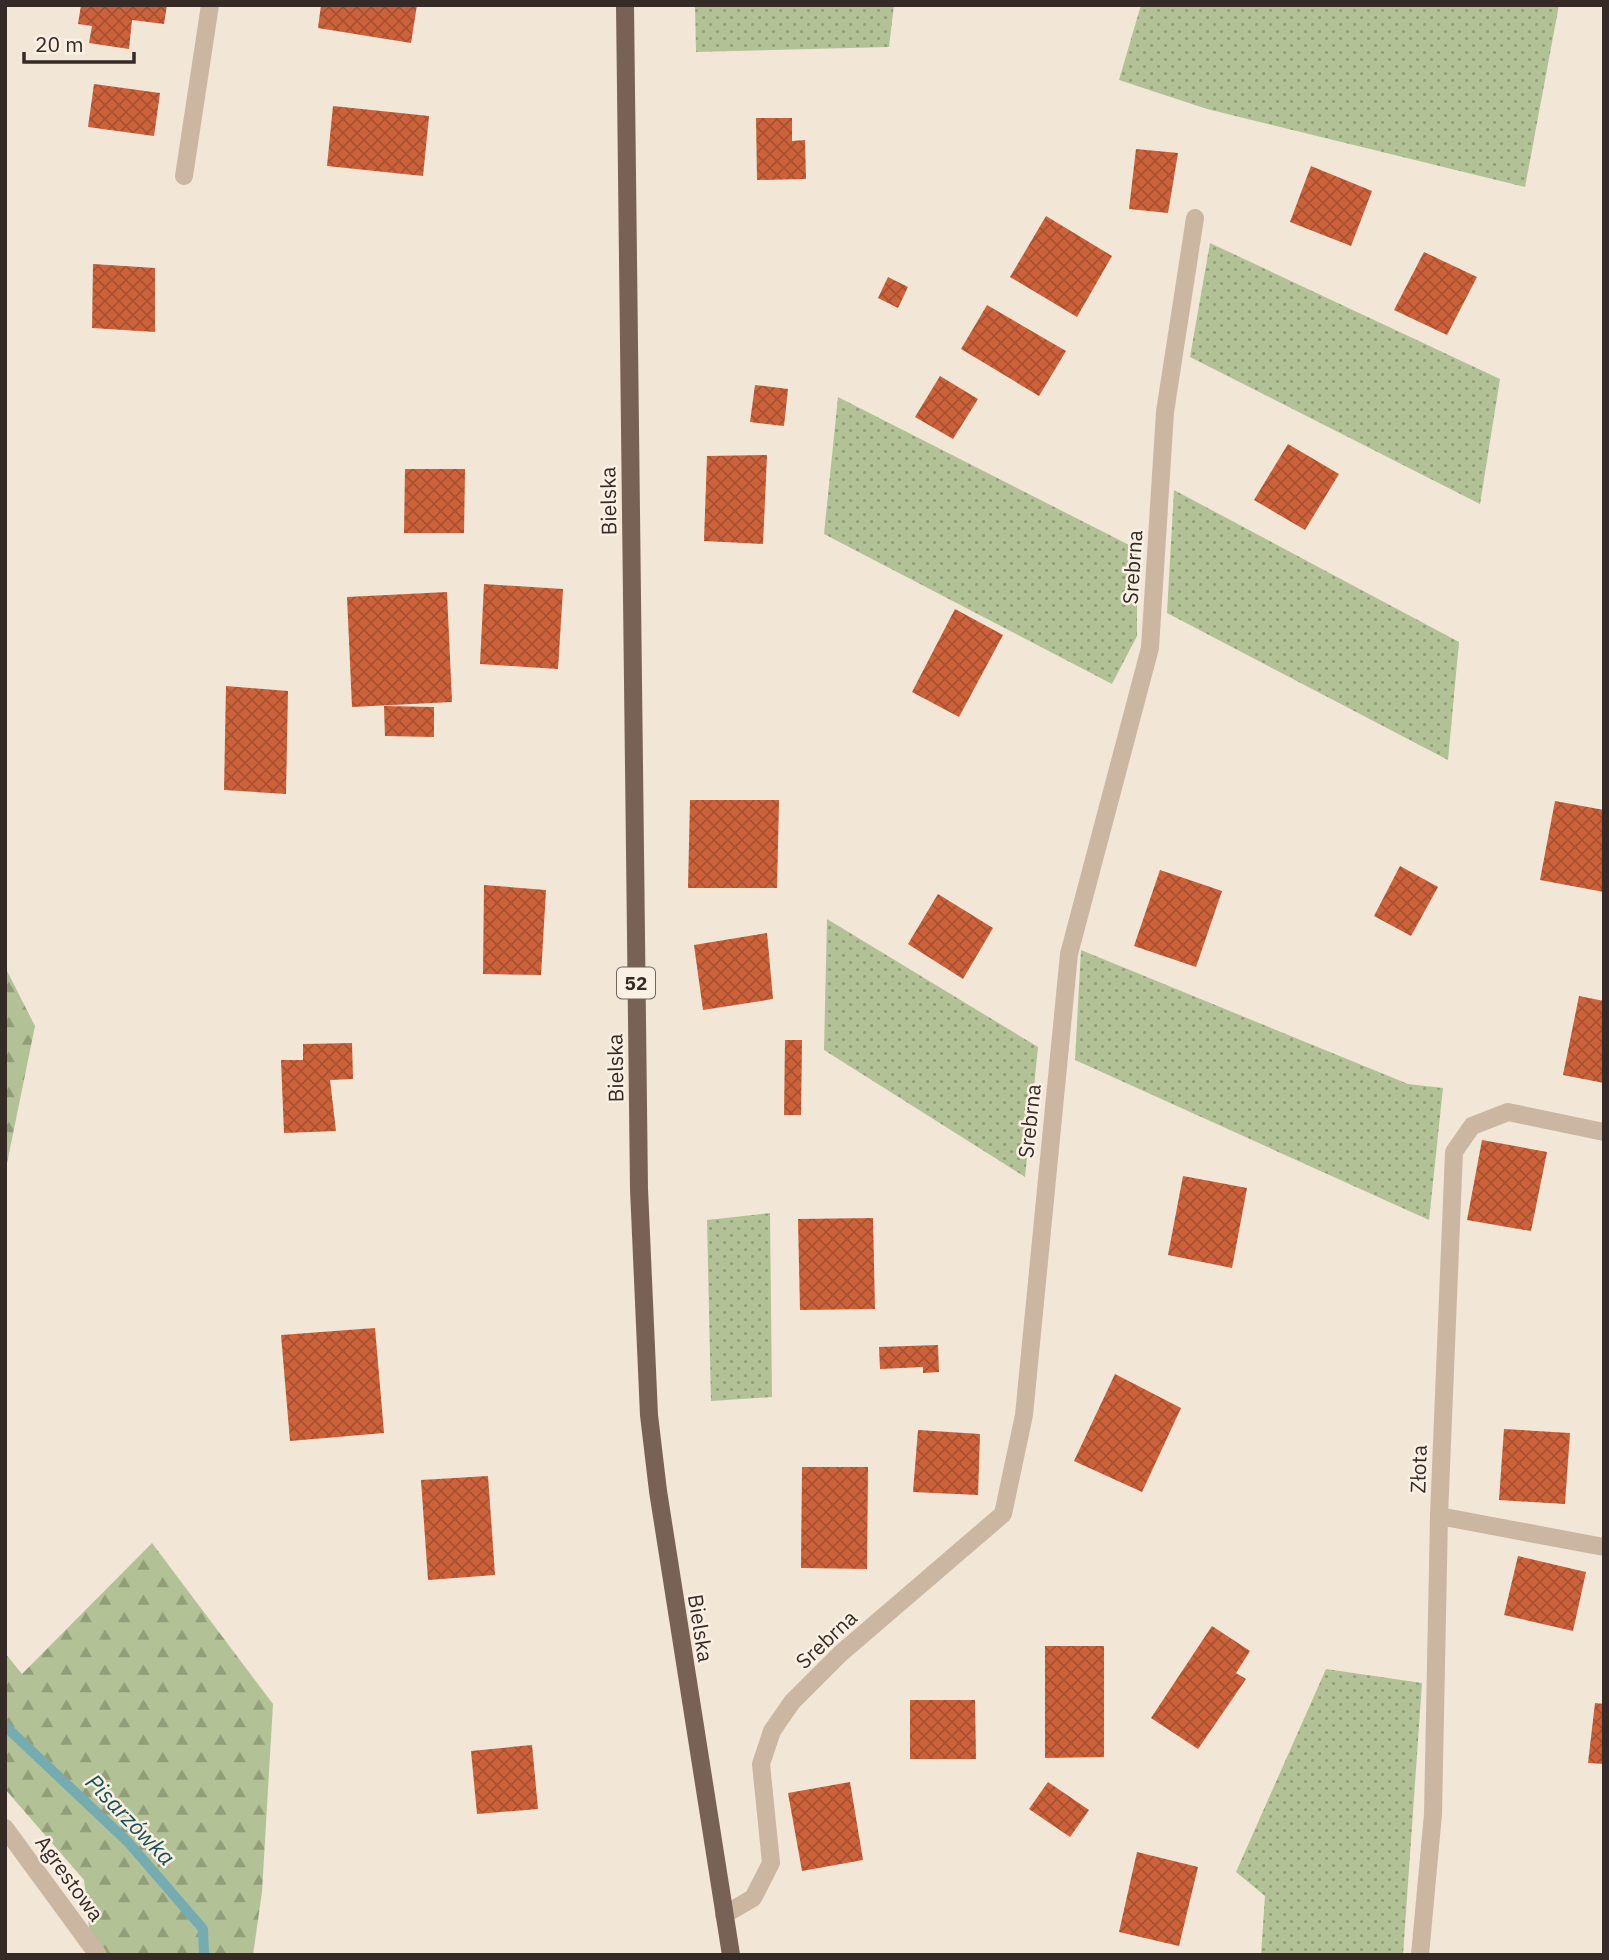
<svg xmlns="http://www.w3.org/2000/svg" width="1609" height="1960" font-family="'IBM Plex Sans',sans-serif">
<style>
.grass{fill:url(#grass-dots)}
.forest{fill:url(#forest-firs)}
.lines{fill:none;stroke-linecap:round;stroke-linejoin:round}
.stream{stroke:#74acb1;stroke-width:10}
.building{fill:url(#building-cross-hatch)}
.minor{stroke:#cbb6a2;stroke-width:18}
.major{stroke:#786255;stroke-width:18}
.labels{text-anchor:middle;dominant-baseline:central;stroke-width:5;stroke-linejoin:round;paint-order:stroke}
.shield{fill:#faf0e3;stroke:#70655e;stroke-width:2}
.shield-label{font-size:19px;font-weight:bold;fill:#352a25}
.street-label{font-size:21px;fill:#352a25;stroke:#faf0e3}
.water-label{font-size:23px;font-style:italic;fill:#195258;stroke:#faf0e3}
</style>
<defs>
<pattern id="grass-dots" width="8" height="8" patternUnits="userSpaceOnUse" patternTransform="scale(1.75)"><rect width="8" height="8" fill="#b2c296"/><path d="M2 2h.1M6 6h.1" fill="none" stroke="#929e7a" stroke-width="1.8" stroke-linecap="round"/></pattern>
<pattern id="forest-firs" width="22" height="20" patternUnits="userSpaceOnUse" patternTransform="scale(1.75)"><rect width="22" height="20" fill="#b2c296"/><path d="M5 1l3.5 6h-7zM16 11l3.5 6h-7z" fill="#929e7a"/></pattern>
<pattern id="building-cross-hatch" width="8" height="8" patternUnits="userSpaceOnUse" patternTransform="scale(1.75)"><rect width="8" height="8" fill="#cd623a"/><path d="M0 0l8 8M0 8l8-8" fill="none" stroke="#a75131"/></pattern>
</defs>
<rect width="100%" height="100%" fill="#f2e6d7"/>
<g class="grass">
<polygon points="695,5 894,5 889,47 696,52"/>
<polygon points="1141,5 1559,5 1525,187 1207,109 1119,80"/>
<polygon points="1210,243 1500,379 1480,504 1190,357"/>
<polygon points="838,397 1137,549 1137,636 1112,684 824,534"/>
<polygon points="1174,490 1459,642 1448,760 1167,613"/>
<polygon points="827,919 1038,1047 1025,1177 824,1050"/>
<polygon points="1081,950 1408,1084 1443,1088 1429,1220 1075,1060"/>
<polygon points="770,1213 772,1397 711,1401 707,1220"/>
<polygon points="1326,1669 1422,1683 1403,1955 1261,1955 1265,1896 1236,1872"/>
</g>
<g class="forest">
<polygon points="5,967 35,1026 5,1173"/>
<polygon points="152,1543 273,1704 262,1892 253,1955 92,1955 84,1880 5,1789 5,1653 22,1674"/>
</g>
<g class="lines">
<polyline class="stream" points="5,1726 128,1842 203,1929 204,1955"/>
</g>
<g class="building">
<polygon points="81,5 167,5 164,24 132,20 129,49 89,43 92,26 78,24"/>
<polygon points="321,5 417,5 411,43 318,28"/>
<polygon points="94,84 160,93 154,136 88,127"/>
<polygon points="333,106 429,116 423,176 327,166"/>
<polygon points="756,118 792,118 792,141 805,140 806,179 757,180"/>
<polygon points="1136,149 1178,153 1168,213 1129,209"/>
<polygon points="1311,166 1372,191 1351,246 1290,222"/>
<polygon points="1046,216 1112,256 1077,317 1010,277"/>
<polygon points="1424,252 1477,277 1447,335 1394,310"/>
<polygon points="93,264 155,268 155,332 92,328"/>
<polygon points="888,277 908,287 898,308 878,298"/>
<polygon points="987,305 1066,351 1039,396 961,349"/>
<polygon points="940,376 978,399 953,439 915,417"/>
<polygon points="755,385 788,389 784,426 750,422"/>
<polygon points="1288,444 1339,474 1305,530 1254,500"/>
<polygon points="767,455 763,544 704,541 707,456"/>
<polygon points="405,469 465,469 464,533 404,533"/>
<polygon points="484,584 563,589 558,669 480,664"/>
<polygon points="447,592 452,702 352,707 347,597"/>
<polygon points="955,609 1003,635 959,717 912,692"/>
<polygon points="226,686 288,691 286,794 224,790"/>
<polygon points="384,706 434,707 434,737 385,736"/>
<polygon points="690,800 779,800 777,888 688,888"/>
<polygon points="1555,801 1604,810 1604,892 1540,880"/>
<polygon points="1400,866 1438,887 1411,936 1374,916"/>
<polygon points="1160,870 1222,891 1196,967 1134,946"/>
<polygon points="484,885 546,890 541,975 483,974"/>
<polygon points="938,894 993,928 963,979 908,944"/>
<polygon points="767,933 773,999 703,1010 694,945"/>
<polygon points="1579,996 1604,1001 1604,1083 1563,1075"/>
<polygon points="785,1040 802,1040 801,1115 784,1115"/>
<polygon points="352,1043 353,1079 330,1080 336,1131 284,1133 281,1060 303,1060 303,1044"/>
<polygon points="1482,1140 1547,1152 1531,1231 1467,1220"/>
<polygon points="1183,1176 1247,1188 1232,1268 1168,1255"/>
<polygon points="873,1218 875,1309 800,1310 798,1219"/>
<polygon points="375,1328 384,1433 290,1441 281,1335"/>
<polygon points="938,1345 939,1372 923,1373 923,1367 880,1369 879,1347"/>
<polygon points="1115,1374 1181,1408 1142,1492 1074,1461"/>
<polygon points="1504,1429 1570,1433 1565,1504 1499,1500"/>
<polygon points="918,1430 980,1434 978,1495 913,1492"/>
<polygon points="802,1467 868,1467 867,1569 801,1568"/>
<polygon points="488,1476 495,1575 428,1580 421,1480"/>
<polygon points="1518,1556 1586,1572 1573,1631 1504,1615"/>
<polygon points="1212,1626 1250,1651 1236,1673 1246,1679 1198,1749 1151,1718"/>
<polygon points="1045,1646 1104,1646 1104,1757 1045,1758"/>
<polygon points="910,1700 975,1700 976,1759 910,1759"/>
<polygon points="1595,1703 1604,1704 1604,1764 1588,1763"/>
<polygon points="532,1745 538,1809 477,1814 471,1751"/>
<polygon points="850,1782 863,1860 802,1871 788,1793"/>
<polygon points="1048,1782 1089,1810 1070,1837 1029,1809"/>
<polygon points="1137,1852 1198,1867 1179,1946 1119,1932"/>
</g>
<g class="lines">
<g class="minor">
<polyline points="184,176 210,5"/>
<polyline points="1439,1516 1604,1547"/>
<polyline points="5,1828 98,1955"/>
<polyline points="724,1915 753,1898 771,1863 761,1764 772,1731 792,1702 840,1654 1003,1514 1024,1415 1069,954 1150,648 1165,412 1195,218"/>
<polyline points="1420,1955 1433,1814 1439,1516 1454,1152 1472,1126 1508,1112 1604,1132"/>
</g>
<polyline class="major" points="625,5 639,1189 649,1415 658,1491 731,1955"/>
</g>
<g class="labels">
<rect class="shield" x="617" y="967.5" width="38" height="31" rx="5"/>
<g class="shield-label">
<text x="636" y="983">52</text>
</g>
<g class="street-label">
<text transform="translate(608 501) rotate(-91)">Bielska</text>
<text transform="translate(1132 567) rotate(-86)">Srebrna</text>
<text transform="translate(615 1068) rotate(-91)">Bielska</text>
<text transform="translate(1029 1121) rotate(-84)">Srebrna</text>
<text transform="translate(1418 1469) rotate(-88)">Złota</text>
<text transform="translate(701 1628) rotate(81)">Bielska</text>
<text transform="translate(826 1639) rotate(-43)">Srebrna</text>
<text transform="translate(70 1878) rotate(54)">Agrestowa</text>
</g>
<g class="water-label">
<text transform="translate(131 1819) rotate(46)">Pisarzówka</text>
</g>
</g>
<rect width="1609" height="1960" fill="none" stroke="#352a25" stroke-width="14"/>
<path d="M24 52v10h110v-10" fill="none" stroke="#352a25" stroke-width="3.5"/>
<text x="35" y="52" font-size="21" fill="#352a25" stroke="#faf0e3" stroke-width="5" paint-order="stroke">20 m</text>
</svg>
